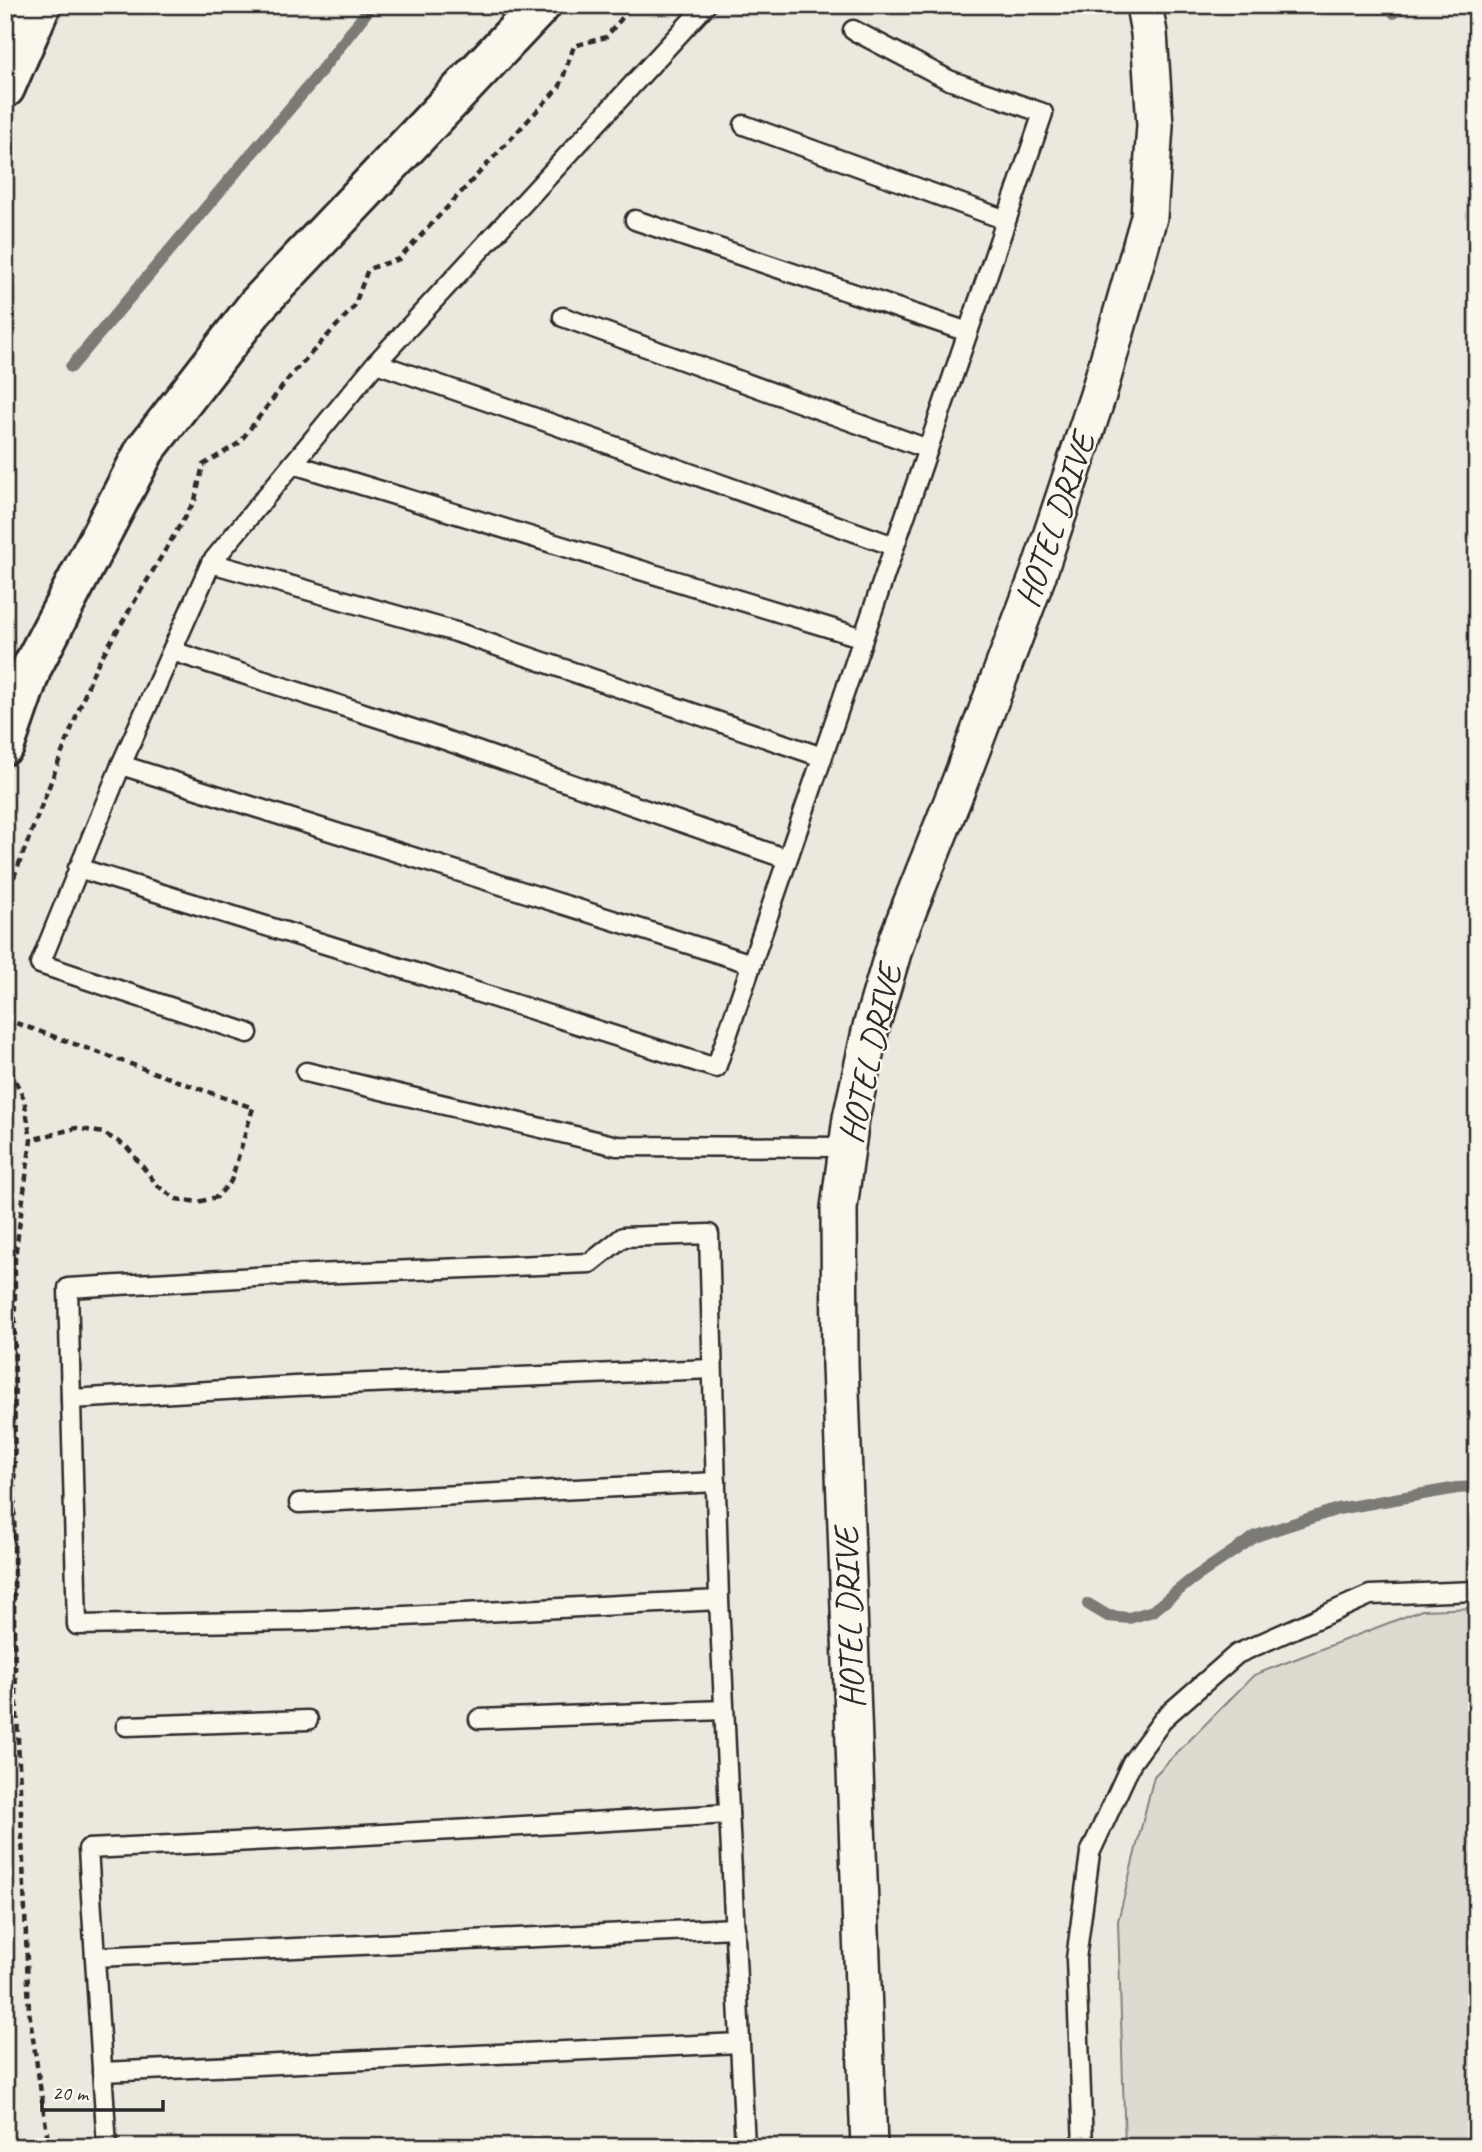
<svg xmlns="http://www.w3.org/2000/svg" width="1482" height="2152" font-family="Caveat,sans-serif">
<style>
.built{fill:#ebe8de}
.green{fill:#dddad0;stroke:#84827e;stroke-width:2}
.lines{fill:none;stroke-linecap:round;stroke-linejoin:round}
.stream{stroke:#7b7a75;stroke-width:12}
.lane-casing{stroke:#2b2b2b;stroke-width:23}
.street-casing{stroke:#2b2b2b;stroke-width:40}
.secondary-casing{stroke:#2b2b2b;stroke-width:44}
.path{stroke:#2b2b2b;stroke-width:4.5;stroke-dasharray:7 5;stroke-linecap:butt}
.lane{stroke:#fbf7ec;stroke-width:18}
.street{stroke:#fbf7ec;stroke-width:35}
.secondary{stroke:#fbf7ec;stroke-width:38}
.labels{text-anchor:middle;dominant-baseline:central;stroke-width:5;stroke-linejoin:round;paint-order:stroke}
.street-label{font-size:35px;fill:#2b2b2b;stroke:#fbf7ec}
</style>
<rect width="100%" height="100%" fill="#fbf7ec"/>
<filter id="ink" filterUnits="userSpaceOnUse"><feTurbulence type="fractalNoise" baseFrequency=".0143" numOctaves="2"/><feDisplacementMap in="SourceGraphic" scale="14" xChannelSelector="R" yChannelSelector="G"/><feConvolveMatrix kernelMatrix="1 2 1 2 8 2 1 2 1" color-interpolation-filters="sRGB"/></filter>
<g filter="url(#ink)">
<rect class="built" x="5" y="5" width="1472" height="2142"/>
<polygon class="green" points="1477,1608 1477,2147 1125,2147 1118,1921 1154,1776 1254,1675 1422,1610"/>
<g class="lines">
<g class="stream">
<polyline points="1394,13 1402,5"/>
<polyline points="71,367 313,81 372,5"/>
<polyline points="1088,1604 1108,1616 1129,1618 1153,1611 1191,1580 1256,1536 1338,1509 1457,1488 1477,1487"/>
</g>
<defs>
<g id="lane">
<polyline points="744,125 1006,220"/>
<polyline points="635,220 968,332"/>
<polyline points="563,317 928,449"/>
<polyline points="376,363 530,416 894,546"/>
<polyline points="293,464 863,638"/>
<polyline points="211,563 456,632 822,757"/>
<polyline points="172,651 422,732 787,859"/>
<polyline points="121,765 752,964"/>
<polyline points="78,868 347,951 716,1068 1043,113 949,80 853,30"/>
<polyline points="248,1033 40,964 121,765 211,563 376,363 706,5"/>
<polyline points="306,1072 617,1146 847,1147"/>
<polyline points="71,1399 295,1386 712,1369"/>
<polyline points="299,1503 716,1482"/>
<polyline points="719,1600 304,1621 77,1625 68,1288 290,1275 590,1263 623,1237 709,1234 719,1600 745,2147"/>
<polyline points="479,1719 724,1710"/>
<polyline points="126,1726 308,1720"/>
<polyline points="96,1957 735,1928"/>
<polyline points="102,2072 740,2043"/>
<polyline points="107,2147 88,1849 313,1838 729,1814"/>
<polyline points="1083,2147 1076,1959 1090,1853 1132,1762 1165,1717 1237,1654 1370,1595 1477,1591"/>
</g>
<polyline id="street" points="869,2147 840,1365 839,1208 851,1118 871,1027 897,939 959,784 1038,575 1098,395 1149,217 1155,125 1149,33 1144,5"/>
<g id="secondary">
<polyline points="5,88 41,5"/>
<polyline points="5,745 32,667 145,450 258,304 541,5"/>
</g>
</defs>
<use href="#lane" class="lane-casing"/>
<use href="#street" class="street-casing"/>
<use href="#secondary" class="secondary-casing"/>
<g class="path">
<polyline points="5,900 95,668 195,500 203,465 239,443 292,374 354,307 368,269 399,259 560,86 574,46 606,37 633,5"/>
<polyline points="5,1019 253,1108 231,1181 217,1197 198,1202 176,1199 158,1186 126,1146 103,1133 76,1128 31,1140"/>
<polyline points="5,1059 24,1099 31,1140 15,1257 14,1640 29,2011 49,2147"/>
</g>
<use href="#lane" class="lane"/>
<use href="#street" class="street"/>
<use href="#secondary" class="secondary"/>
</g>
</g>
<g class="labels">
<g class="street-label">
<text transform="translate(1055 520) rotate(-71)">HOTEL DRIVE</text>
<text transform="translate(870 1054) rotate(-77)">HOTEL DRIVE</text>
<text transform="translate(849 1618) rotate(-92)">HOTEL DRIVE</text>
</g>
</g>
<rect width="1482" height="2152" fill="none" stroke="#fbf7ec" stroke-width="28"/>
<rect x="14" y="14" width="1454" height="2124" fill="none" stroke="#2b2b2b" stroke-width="2.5" filter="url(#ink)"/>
<path d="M42 2100v10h121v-10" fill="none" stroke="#2b2b2b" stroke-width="3.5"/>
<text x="52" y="2100" font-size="21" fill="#2b2b2b" stroke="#fbf7ec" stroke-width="5" paint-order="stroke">20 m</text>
</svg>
